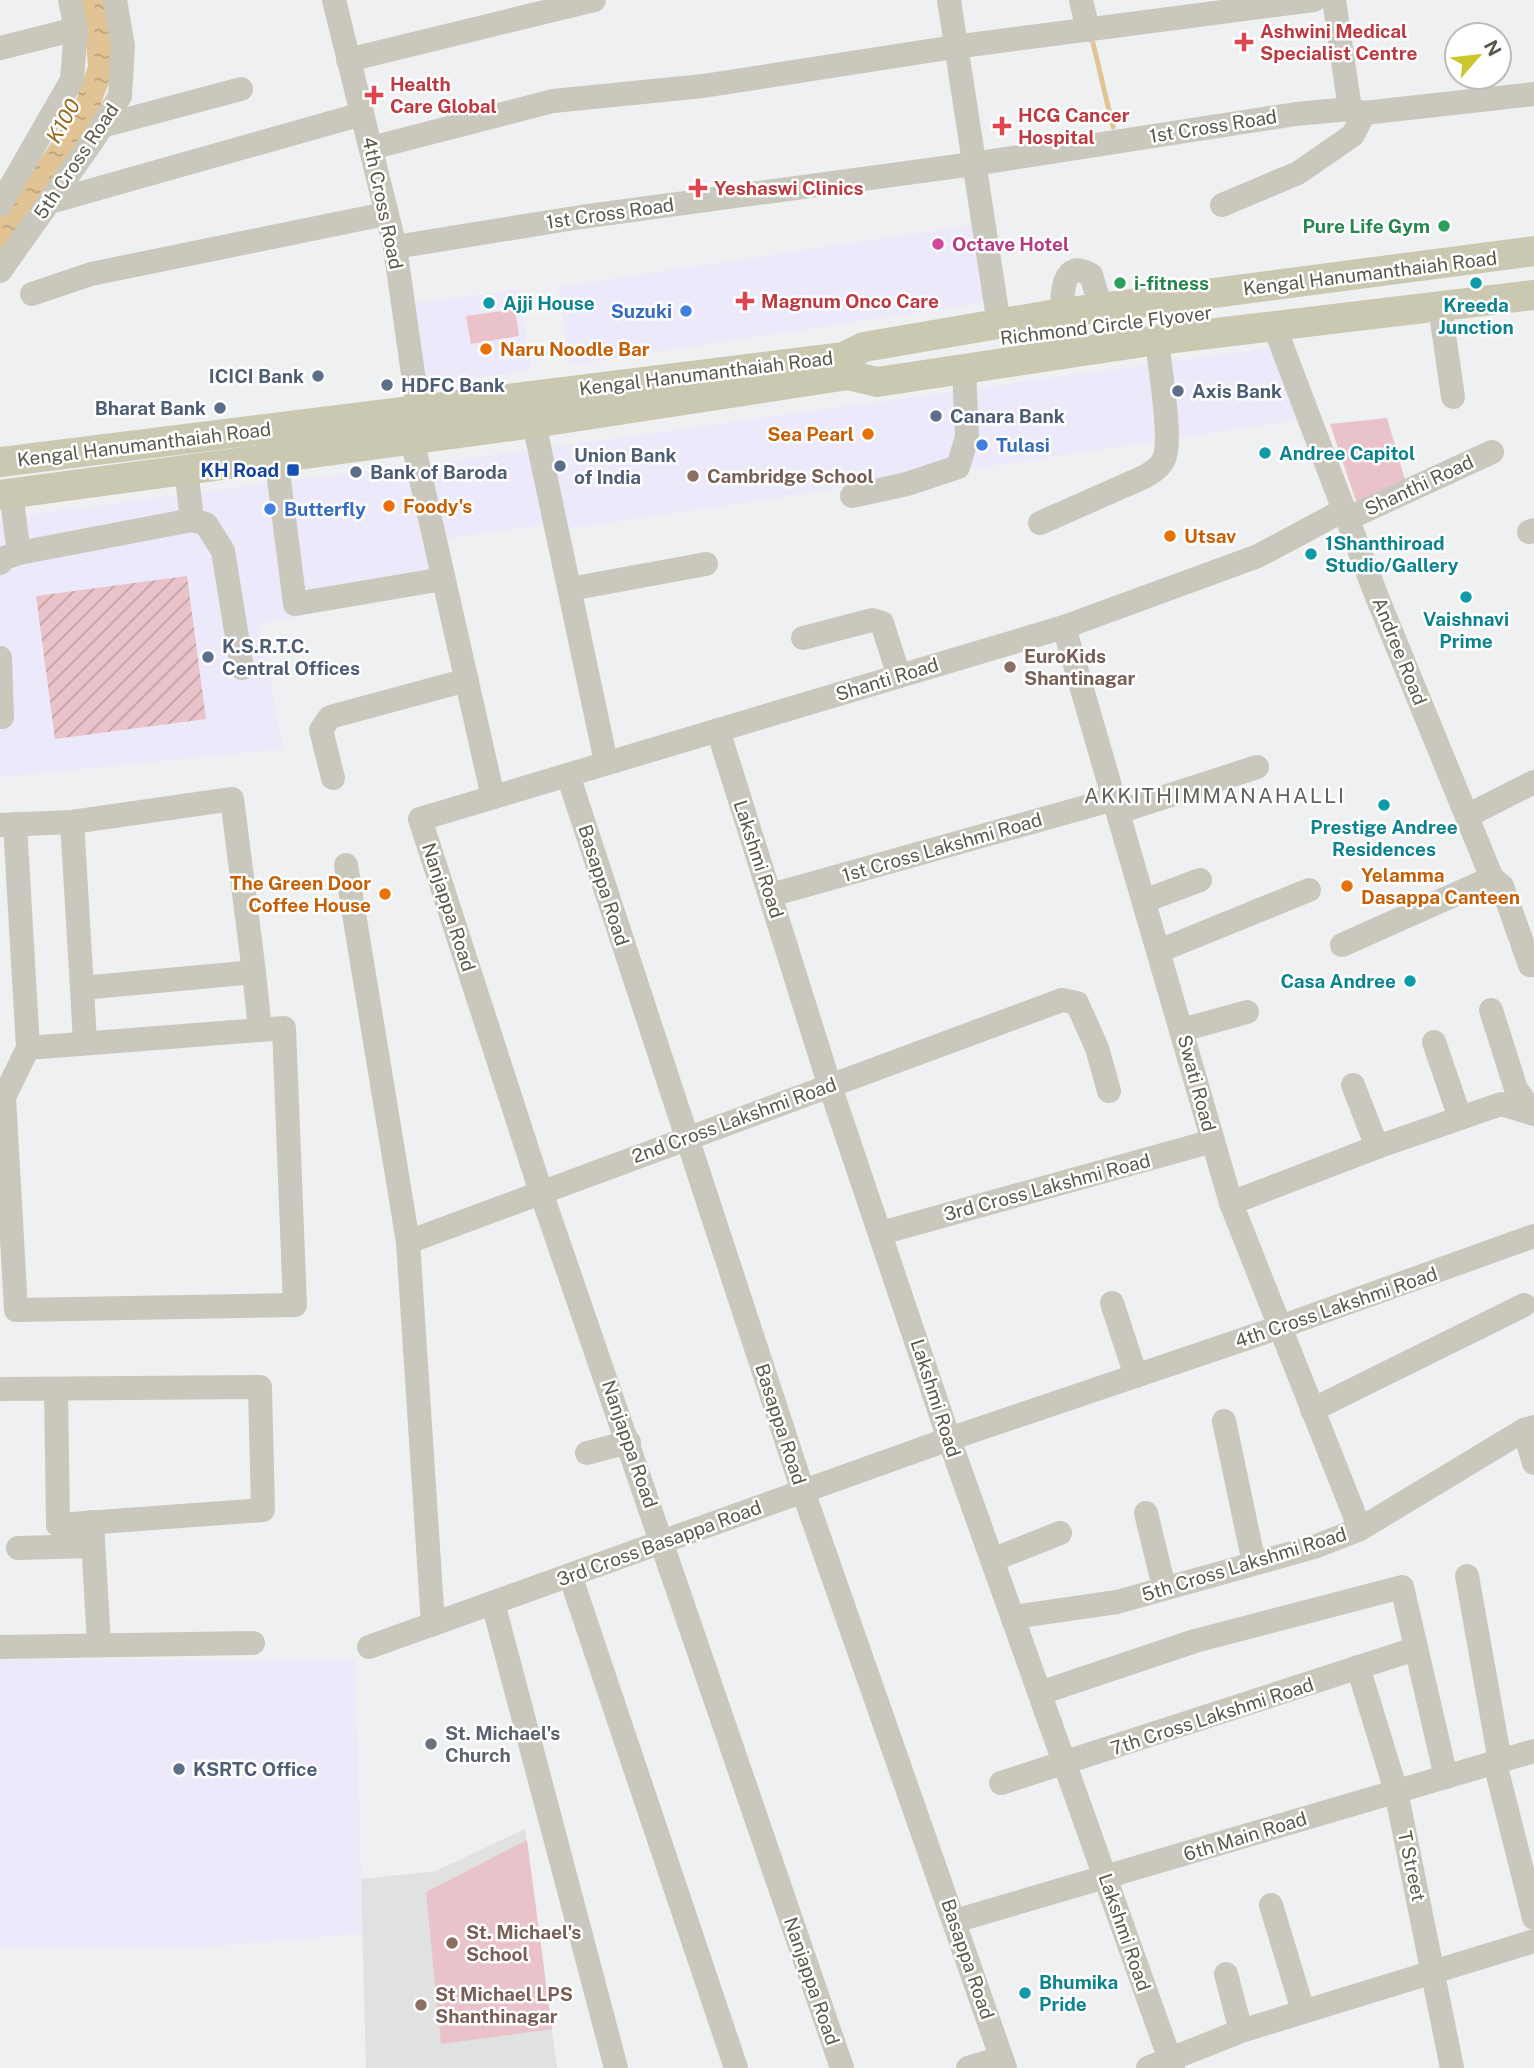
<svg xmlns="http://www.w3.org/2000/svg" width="1534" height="2068" font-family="'Public Sans',sans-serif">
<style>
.commercial{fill:#eceafa}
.education{fill:#e0e2e2}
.green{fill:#eac2ca}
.garden{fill:url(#garden-furrows)}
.water{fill:url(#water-ripples)}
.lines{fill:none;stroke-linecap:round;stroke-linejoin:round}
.stream{stroke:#e2c494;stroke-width:5}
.minor{stroke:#cac8bc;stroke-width:24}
.major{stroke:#cac8b1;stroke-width:30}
.health-dot{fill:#e0444e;stroke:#fff;stroke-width:2.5}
.leisure-dot{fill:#2e9e5b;stroke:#fff;stroke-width:2.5}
.hotel-dot{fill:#d1479c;stroke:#fff;stroke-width:2.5}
.culture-dot{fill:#0f9aa8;stroke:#fff;stroke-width:2.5}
.shop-dot{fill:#3f7fe0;stroke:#fff;stroke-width:2.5}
.food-dot{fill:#e8710a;stroke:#fff;stroke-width:2.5}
.service-dot{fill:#5c6f8a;stroke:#fff;stroke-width:2.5}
.transit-dot{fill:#1a4fb4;stroke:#fff;stroke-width:2.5}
.education-dot{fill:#8d6e63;stroke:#fff;stroke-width:2.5}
.worship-dot{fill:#6b7280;stroke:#fff;stroke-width:2.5}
.labels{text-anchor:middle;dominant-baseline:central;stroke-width:5;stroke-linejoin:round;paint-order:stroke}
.health-label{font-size:19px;font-weight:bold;fill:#be3a42;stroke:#fff;text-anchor:start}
.street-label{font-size:19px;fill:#5a5849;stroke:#fff}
.leisure-label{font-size:19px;font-weight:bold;fill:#27864d;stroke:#fff;text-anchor:end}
.hotel-label{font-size:19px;font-weight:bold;fill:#b23c85;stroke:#fff;text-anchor:start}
.culture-label{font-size:19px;font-weight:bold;fill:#0d838f;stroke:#fff;text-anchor:start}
.shop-label{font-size:19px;font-weight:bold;fill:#366cbe;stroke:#fff;text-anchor:start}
.food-label{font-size:19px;font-weight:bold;fill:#c56008;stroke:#fff;text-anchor:start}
.service-label{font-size:19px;font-weight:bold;fill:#4e5e75;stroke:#fff;text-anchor:start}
.transit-label{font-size:19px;font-weight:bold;fill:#164399;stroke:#fff;text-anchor:end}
.education-label{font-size:19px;font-weight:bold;fill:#785e54;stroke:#fff;text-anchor:start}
.worship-label{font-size:19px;font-weight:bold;fill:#5b616d;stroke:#fff;text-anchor:start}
.water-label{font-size:21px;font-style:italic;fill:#99691d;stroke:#fff}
.neighbourhood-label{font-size:21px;letter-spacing:2px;fill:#63625c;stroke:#fff}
</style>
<defs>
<pattern id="garden-furrows" width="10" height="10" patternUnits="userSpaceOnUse" patternTransform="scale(1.75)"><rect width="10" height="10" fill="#eac2ca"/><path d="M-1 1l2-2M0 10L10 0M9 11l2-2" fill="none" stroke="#c1a0a6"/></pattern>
<pattern id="water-ripples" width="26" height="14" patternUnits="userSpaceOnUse" patternTransform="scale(1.75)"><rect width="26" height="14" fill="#e2c494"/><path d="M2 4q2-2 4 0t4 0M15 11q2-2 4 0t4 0" fill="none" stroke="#baa27b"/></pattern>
</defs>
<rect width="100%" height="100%" fill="#eff0f1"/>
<g class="commercial">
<polygon points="973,225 985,302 570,365 558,287"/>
<polygon points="519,289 531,370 424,386 412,304"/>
<polygon points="1269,348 1304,419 566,529 546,448"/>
<polygon points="528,450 545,525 438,539 421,465"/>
<polygon points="412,465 440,588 260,624 283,749 0,777 0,518"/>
<polygon points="0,1659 355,1660 363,1933 207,1947 0,1948"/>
</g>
<polygon class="education" points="525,1829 557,2068 366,2068 361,1879 436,1871"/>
<g class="green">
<polygon points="515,309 519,336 471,344 466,316"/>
<polygon points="1387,418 1405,480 1357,504 1330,424"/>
<polygon points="527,1840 552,2029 441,2044 426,1892"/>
</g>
<polygon class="garden" points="187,576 206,719 55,739 36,596"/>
<polygon class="water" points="82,0 110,0 113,72 93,125 0,257 0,218 71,114 88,66"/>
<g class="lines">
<polyline class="stream" points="1093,43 1113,127"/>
<g class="minor">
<polyline points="334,0 395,247 418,409"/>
<polyline points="949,0 999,324"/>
<polyline points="1081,0 1088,30"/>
<polyline points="1334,0 1350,109"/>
<polyline points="0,48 76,29"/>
<polyline points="348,60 594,0"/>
<polyline points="102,126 241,89"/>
<polyline points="371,148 553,101 703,86 954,47 1314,0"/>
<polyline points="50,202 362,114"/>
<polyline points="0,205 72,80 76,29 70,0"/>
<polyline points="1222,205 1298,173 1353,135 1364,113"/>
<polyline points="395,247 581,217 973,164 1296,114 1350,109 1364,113 1534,94"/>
<polyline points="0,271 93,140 120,96 123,46 115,0"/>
<polyline points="32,294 91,274 385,214"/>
<polyline points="1440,307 1453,397"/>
<path d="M1062 313C1062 295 1062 257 1091 275L1101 308"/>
<polyline points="1275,328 1377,597 1492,878 1342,945"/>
<polyline points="534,423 606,762"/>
<polyline points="412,439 493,797"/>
<polyline points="276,456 295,604 443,579"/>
<polyline points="186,469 192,520 206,524 223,551 242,668"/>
<polyline points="852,496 907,484 958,467 967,437 964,369"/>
<polyline points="1347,519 1492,452"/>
<path d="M1040 523 1144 477C1152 472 1160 468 1164 459 1173 439 1159 365 1157 340"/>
<polyline points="1529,532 1534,530"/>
<polyline points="19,553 192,520"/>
<polyline points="0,563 4,558 19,553 11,493"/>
<polyline points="570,589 706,564"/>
<polyline points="1064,627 1231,1203 1360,1529"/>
<polyline points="803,638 872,620 882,623 899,676"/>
<polyline points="0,658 2,717"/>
<polyline points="718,730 827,1077 949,1439 1173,2068"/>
<polyline points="568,775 803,1491 1005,2068"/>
<polyline points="333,778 321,730 330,717 467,680"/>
<polyline points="1118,812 1257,767"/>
<polyline points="1467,816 1534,782"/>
<polyline points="15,824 28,1048 4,1097 16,1310 295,1305 284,1028 28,1048"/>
<polyline points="1,825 72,822 232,799 254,972 82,988 72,822"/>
<polyline points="346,865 408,1242 433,1624"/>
<polyline points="1492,878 1502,886 1530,965 1534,965"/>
<polyline points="771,895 1114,799"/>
<polyline points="1144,901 1200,880"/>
<polyline points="1159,951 1309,890"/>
<polyline points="254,972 260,1030"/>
<polyline points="82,988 85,1043"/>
<polyline points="1491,1010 1516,1089 1534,1114"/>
<polyline points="1182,1030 1247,1012"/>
<polyline points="1434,1042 1460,1118"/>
<polyline points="1353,1085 1377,1147"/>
<polyline points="1231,1203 1377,1147 1501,1104 1534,1114"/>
<polyline points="881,1233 1213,1141"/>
<polyline points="408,1242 1062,1000 1077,1003 1097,1048 1109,1091"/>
<polyline points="1112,1303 1136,1376"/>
<polyline points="0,1389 260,1387 263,1510 58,1525 56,1389"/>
<polyline points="1312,1410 1524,1305"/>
<polyline points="1224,1421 1254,1563"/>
<polyline points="1524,1430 1534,1463"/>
<polyline points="587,1453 629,1442"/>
<polyline points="1146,1513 1164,1587"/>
<polyline points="92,1522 99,1645"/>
<polyline points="18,1548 93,1546"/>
<polyline points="992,1560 1060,1533"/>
<polyline points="570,1575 736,2068"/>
<polyline points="1467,1576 1500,1761"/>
<polyline points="493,1603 616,2068"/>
<polyline points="1013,1617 1117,1602 1314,1547 1360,1529 1524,1430 1534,1427"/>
<polyline points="0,1647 253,1643"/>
<polyline points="369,1647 949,1439 1280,1327 1534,1236"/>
<polyline points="1358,1667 1396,1791 1452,2068"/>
<polyline points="1040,1693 1195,1641 1402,1587 1446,1777"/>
<polyline points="1495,1763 1534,1918"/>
<polyline points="1001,1783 1415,1649"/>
<polyline points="1271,1905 1303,2011"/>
<polyline points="955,1921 1534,1751"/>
<polyline points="1226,1974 1241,2031"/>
<polyline points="842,2068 541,1192 420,819 1064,627 1258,556 1344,510"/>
<polyline points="968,2068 1001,2058"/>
<polyline points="1148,2068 1241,2031 1534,1941"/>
</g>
<g class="major">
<polyline points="0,462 844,357 864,347 1062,313 1534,251"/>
<polyline points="0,495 534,423 848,375 877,382 1157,340 1534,295"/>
</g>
</g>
<g class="health-dot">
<path d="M1240.5 31.5h7v7h7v7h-7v7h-7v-7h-7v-7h7z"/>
<path d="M370.5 84.5h7v7h7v7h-7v7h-7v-7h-7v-7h7z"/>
<path d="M998.5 115.5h7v7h7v7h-7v7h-7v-7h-7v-7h7z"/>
<path d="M694.5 177.5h7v7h7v7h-7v7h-7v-7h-7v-7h7z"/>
<path d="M741.5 290.5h7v7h7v7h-7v7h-7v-7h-7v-7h7z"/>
</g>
<g class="leisure-dot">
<circle cx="1444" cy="226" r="7"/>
<circle cx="1120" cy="283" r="7"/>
</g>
<circle class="hotel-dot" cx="938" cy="244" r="7"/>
<g class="culture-dot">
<circle cx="1476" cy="283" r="7"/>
<circle cx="489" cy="303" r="7"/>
<circle cx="1265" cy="453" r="7"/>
<circle cx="1311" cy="554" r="7"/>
<circle cx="1466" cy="597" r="7"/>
<circle cx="1384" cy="805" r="7"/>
<circle cx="1410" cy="981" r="7"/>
<circle cx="1025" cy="1993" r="7"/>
</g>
<g class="shop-dot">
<circle cx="686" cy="311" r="7"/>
<circle cx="982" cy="445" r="7"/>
<circle cx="270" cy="509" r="7"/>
</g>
<g class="food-dot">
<circle cx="486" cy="349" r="7"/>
<circle cx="868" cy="434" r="7"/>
<circle cx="389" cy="506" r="7"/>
<circle cx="1170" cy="536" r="7"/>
<circle cx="1347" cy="886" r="7"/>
<circle cx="385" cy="894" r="7"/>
</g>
<g class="service-dot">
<circle cx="318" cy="376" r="7"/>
<circle cx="387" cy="385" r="7"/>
<circle cx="1178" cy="391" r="7"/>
<circle cx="220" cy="408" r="7"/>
<circle cx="936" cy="416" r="7"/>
<circle cx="560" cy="466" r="7"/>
<circle cx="356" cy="472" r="7"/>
<circle cx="208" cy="657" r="7"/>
<circle cx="179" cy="1769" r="7"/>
</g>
<rect class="transit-dot" x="286" y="463" width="14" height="14" rx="3.5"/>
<g class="education-dot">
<circle cx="693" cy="476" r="7"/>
<circle cx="1010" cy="667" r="7"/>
<circle cx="452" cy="1943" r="7"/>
<circle cx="421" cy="2005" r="7"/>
</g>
<circle class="worship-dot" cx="431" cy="1744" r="7"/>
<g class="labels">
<g class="health-label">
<text x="1260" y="31">Ashwini Medical<tspan x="1260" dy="22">Specialist Centre</tspan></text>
<text x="390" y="84">Health<tspan x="390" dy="22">Care Global</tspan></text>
<text x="1018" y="115">HCG Cancer<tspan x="1018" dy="22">Hospital</tspan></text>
<text x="714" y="188">Yeshaswi Clinics</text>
<text x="761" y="301">Magnum Onco Care</text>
</g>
<g class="street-label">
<text transform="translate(1213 126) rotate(-9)">1st Cross Road</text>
<text transform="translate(76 161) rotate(-56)">5th Cross Road</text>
<text transform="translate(383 203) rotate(78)">4th Cross Road</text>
<text transform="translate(610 213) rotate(-8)">1st Cross Road</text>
<text transform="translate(1370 273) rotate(-7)">Kengal Hanumanthaiah Road</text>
<text transform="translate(1106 325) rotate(-7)">Richmond Circle Flyover</text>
<text transform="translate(706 373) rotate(-7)">Kengal Hanumanthaiah Road</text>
<text transform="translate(144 444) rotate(-7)">Kengal Hanumanthaiah Road</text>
<text transform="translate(1419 485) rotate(-25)">Shanthi Road</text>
<text transform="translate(1400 651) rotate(68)">Andree Road</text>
<text transform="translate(887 679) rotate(-17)">Shanti Road</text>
<text transform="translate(942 847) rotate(-16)">1st Cross Lakshmi Road</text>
<text transform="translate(759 859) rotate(72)">Lakshmi Road</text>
<text transform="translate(604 885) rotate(72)">Basappa Road</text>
<text transform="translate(449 907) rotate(72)">Nanjappa Road</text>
<text transform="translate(1197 1083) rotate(75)">Swati Road</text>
<text transform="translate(734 1120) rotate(-20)">2nd Cross Lakshmi Road</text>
<text transform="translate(1047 1187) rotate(-15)">3rd Cross Lakshmi Road</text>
<text transform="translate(1336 1307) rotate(-19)">4th Cross Lakshmi Road</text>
<text transform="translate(936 1398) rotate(72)">Lakshmi Road</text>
<text transform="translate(781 1424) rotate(72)">Basappa Road</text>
<text transform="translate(630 1444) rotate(71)">Nanjappa Road</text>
<text transform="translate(659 1543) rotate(-20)">3rd Cross Basappa Road</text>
<text transform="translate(1244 1564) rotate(-17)">5th Cross Lakshmi Road</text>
<text transform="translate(1212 1716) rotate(-18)">7th Cross Lakshmi Road</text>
<text transform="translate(1245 1836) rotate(-17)">6th Main Road</text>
<text transform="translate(1412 1866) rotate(78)">T Street</text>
<text transform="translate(1125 1932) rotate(71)">Lakshmi Road</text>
<text transform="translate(968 1959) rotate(71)">Basappa Road</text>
<text transform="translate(812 1981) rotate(71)">Nanjappa Road</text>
</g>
<g class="leisure-label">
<text x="1430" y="226">Pure Life Gym</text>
<text x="1134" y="283" text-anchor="start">i-fitness</text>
</g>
<g class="hotel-label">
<text x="952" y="244">Octave Hotel</text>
</g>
<g class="culture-label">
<text x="503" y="303">Ajji House</text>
<text x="1476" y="305" text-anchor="middle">Kreeda<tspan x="1476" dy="22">Junction</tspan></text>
<text x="1279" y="453">Andree Capitol</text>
<text x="1325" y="543">1Shanthiroad<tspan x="1325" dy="22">Studio/Gallery</tspan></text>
<text x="1466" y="619" text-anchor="middle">Vaishnavi<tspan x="1466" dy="22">Prime</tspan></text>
<text x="1384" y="827" text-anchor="middle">Prestige Andree<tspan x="1384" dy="22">Residences</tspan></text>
<text x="1396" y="981" text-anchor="end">Casa Andree</text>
<text x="1039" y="1982">Bhumika<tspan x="1039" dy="22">Pride</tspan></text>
</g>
<g class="shop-label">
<text x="672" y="311" text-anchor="end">Suzuki</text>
<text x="996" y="445">Tulasi</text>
<text x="284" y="509">Butterfly</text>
</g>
<g class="food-label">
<text x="500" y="349">Naru Noodle Bar</text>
<text x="854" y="434" text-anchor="end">Sea Pearl</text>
<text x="403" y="506">Foody's</text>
<text x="1184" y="536">Utsav</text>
<text x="1361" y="875">Yelamma<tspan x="1361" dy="22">Dasappa Canteen</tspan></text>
<text x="371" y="883" text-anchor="end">The Green Door<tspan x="371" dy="22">Coffee House</tspan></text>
</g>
<g class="service-label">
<text x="304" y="376" text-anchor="end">ICICI Bank</text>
<text x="401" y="385">HDFC Bank</text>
<text x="1192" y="391">Axis Bank</text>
<text x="206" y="408" text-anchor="end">Bharat Bank</text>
<text x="950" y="416">Canara Bank</text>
<text x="574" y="455">Union Bank<tspan x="574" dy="22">of India</tspan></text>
<text x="370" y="472">Bank of Baroda</text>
<text x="222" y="646">K.S.R.T.C.<tspan x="222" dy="22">Central Offices</tspan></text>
<text x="193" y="1769">KSRTC Office</text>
</g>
<g class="transit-label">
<text x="279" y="470">KH Road</text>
</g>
<g class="education-label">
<text x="707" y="476">Cambridge School</text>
<text x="1024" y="656">EuroKids<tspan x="1024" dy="22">Shantinagar</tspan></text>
<text x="466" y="1932">St. Michael's<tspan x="466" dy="22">School</tspan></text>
<text x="435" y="1994">St Michael LPS<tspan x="435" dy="22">Shanthinagar</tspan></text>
</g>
<g class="worship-label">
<text x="445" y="1733">St. Michael's<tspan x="445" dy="22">Church</tspan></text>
</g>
<g class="water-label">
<text transform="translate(63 121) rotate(-61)">K100</text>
</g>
<g class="neighbourhood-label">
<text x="1215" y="795">AKKITHIMMANAHALLI</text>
</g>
</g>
<g transform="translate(1478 56) rotate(62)"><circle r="33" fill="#ffffff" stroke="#bdbcb6" stroke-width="2"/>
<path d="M0-5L12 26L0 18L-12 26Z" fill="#ccc72e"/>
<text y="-10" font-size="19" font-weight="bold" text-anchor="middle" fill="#5a5849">N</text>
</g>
</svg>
